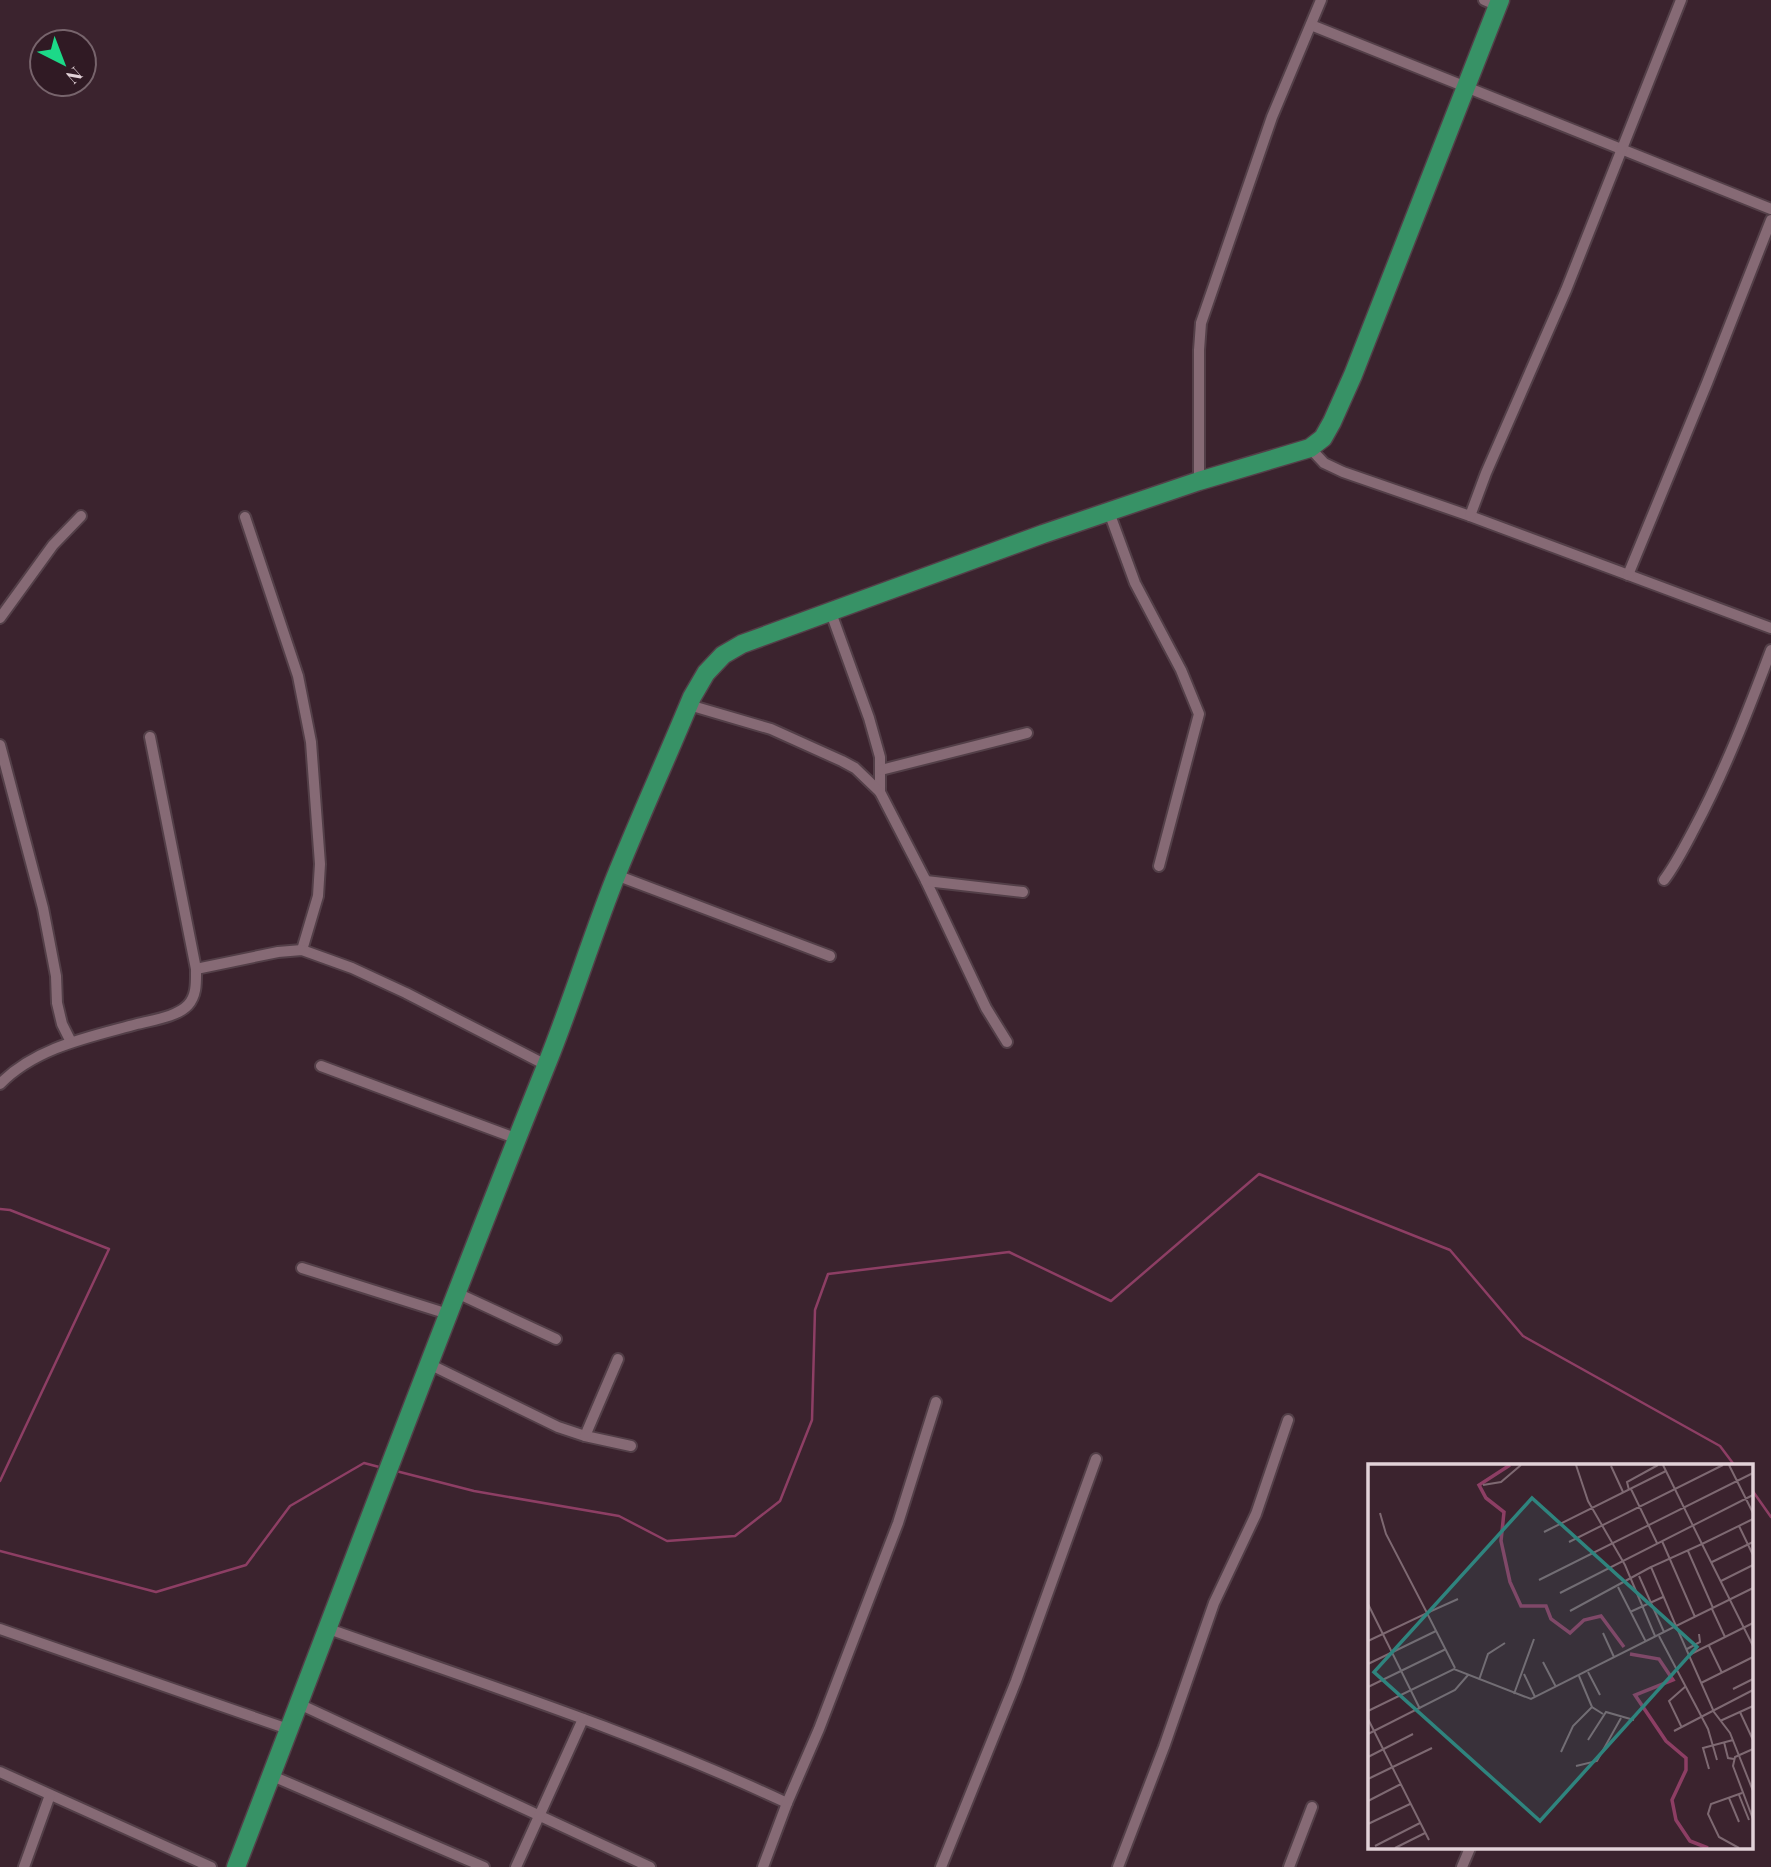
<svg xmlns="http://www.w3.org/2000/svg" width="1771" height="1867" font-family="'Playfair Display',serif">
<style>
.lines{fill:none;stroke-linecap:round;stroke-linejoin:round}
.stream{stroke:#8d3e64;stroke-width:2.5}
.minor-casing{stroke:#533f48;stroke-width:14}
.trunk-casing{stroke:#533f48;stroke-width:21}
.minor{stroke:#866a75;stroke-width:10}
.trunk{stroke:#379266;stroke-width:18}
.inset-river{fill:none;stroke:#8d3e64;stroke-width:3.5}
.inset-road{fill:none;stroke:#7e6972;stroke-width:2}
.view{fill:#2f847e;fill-opacity:0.15;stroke:#2f847e;stroke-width:3.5}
.inset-edge{fill:none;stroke:#e2d2d8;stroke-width:3.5}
</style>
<rect width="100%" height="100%" fill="#3b232e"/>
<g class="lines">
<g class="stream">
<polyline points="0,1209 10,1210 109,1249 0,1481"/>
<polyline points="396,1471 474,1491 619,1516 667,1541 735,1536 780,1501 812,1420 815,1310 828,1274 1009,1252 1111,1301 1259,1174 1450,1250 1523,1336 1720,1446 1735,1466"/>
<polyline points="1752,1490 1771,1517"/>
<polyline points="0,1551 156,1592 246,1565 290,1506 364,1463 383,1468"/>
</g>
<defs>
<g id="minor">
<polyline points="1484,0 1498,6"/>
<polyline points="1311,25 1771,209"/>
<polyline points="1310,448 1324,463 1343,472 1470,516 1771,628"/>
<polyline points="1199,481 1199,350 1201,323 1272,117 1321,0"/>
<polyline points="1109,512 1135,583 1181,670 1199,714 1159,866"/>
<polyline points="1470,516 1486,473 1566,290 1681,0"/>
<polyline points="245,517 298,676 311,742 320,864 318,896 302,950"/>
<polyline points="1628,575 1707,383 1771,220"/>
<polyline points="830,610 869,718 880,757 880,792 926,881 986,1008 1007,1042"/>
<polyline points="0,618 53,545 81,516"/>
<polyline points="689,705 771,729 842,761 855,768 880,792"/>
<polyline points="0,745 43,908 56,976 57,1003 62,1024 71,1042"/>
<polyline points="881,770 1027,733"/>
<polyline points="616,875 830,956"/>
<path d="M1664 880C1676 864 1685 846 1694 829 1725 771 1748 711 1771 650"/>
<polyline points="926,881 1023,892"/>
<polyline points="196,969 278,952 302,950 352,968 406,993 546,1065"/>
<polyline points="321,1066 515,1138"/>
<path d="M0 1084C36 1047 90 1037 137 1024 152 1020 177 1017 188 1005 197 995 196 982 196 969L150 737"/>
<polyline points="302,1268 448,1314"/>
<polyline points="457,1293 556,1339"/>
<polyline points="429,1364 558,1427 585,1436 631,1446"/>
<polyline points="585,1436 618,1359"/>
<path d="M326 1628C481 1683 638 1733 787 1803"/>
<polyline points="0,1629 288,1729"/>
<polyline points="297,1703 650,1867"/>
<polyline points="0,1772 211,1867"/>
<polyline points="270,1775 484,1867"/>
<polyline points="24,1867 50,1795"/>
<polyline points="516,1867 583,1719"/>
<polyline points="763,1867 787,1803 819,1729 898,1523 936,1402"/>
<polyline points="941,1867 1016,1681 1096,1459"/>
<polyline points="1118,1867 1164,1747 1214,1603 1256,1514 1288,1420"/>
<polyline points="1289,1867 1312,1807"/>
<polyline points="1462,1867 1470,1848"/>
</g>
<path id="trunk" d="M236 1867C339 1600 439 1332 546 1066 572 1002 592 935 618 871 642 812 668 755 692 697L706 673 723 655 742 644 1043 534 1199 481 1310 448 1323 438 1332 422 1353 375 1500 0"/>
</defs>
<use href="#minor" class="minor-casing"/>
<use href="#trunk" class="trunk-casing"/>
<use href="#minor" class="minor"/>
<use href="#trunk" class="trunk"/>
</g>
<g transform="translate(1368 1464)">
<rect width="385" height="385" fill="#3b232e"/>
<path class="inset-river" d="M142 1 111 21 118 34 136 48 133 77 142 118 153 142H178L183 155 202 169 216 156 233 152 256 183M262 190 291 195 305 216 267 231 298 277 318 294V306L304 336 308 356 322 377 340 384"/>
<path class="inset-road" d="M208 1 220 37 257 101 287 172M361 1 385 49M243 2 255 28M115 21 133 18 153 1M263 25 289 79M261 26 259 18 290 1M12 49 18 70 59 149 90 135M371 62 385 91M176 68 298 7M294 77 327 153M201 78 355 1M334 80 385 182M334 80 385 55M320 87 345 144M344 98 385 78M271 112 296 168M171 116 385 9M353 117 385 101M250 123 278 178M385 124 308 162 346 248 362 269 385 327M192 129 385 31M0 140 52 245M344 145 357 173M202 147 283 103M262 148 295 133M235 169 246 193M291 172 340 265 349 296M0 177 59 149 87 204M341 182 354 209M319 185 332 178 331 170M321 191 385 159M175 198 188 223M0 200 68 167M220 208 232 231M156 210 167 233M211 212 224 243 235 250M111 216 120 190 137 179M333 219 385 193M0 223 78 185M365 225 385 215M146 230 166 175M0 247 86 205 163 235 308 162 283 103 334 80 295 1M372 248 385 276M0 255 61 376M352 257 385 242M314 264 301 237 318 222M306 267 385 226M0 270 87 226 100 211M220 276 238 248 266 256M356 278 360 294 366 295M385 285 367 293 365 302 385 355M193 288 205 262 224 243M0 293 45 270M208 302 229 297 253 254M341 305 335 284 365 276M0 315 64 284M371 331 381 356M361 334 371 358M0 337 33 320M0 360 42 340M7 382 52 359M27 384 57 369M371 384 351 373 340 350 343 340 374 329"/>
<path class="view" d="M164 34 329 183 172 357 6 208Z"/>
<rect width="385" height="385" class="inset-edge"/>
</g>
<g transform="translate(63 63) rotate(138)"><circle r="33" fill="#301a24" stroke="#77646c" stroke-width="2"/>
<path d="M0-5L12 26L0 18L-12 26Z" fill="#1cd988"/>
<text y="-10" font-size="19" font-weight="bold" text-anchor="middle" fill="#e2d2d8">N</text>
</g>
</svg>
